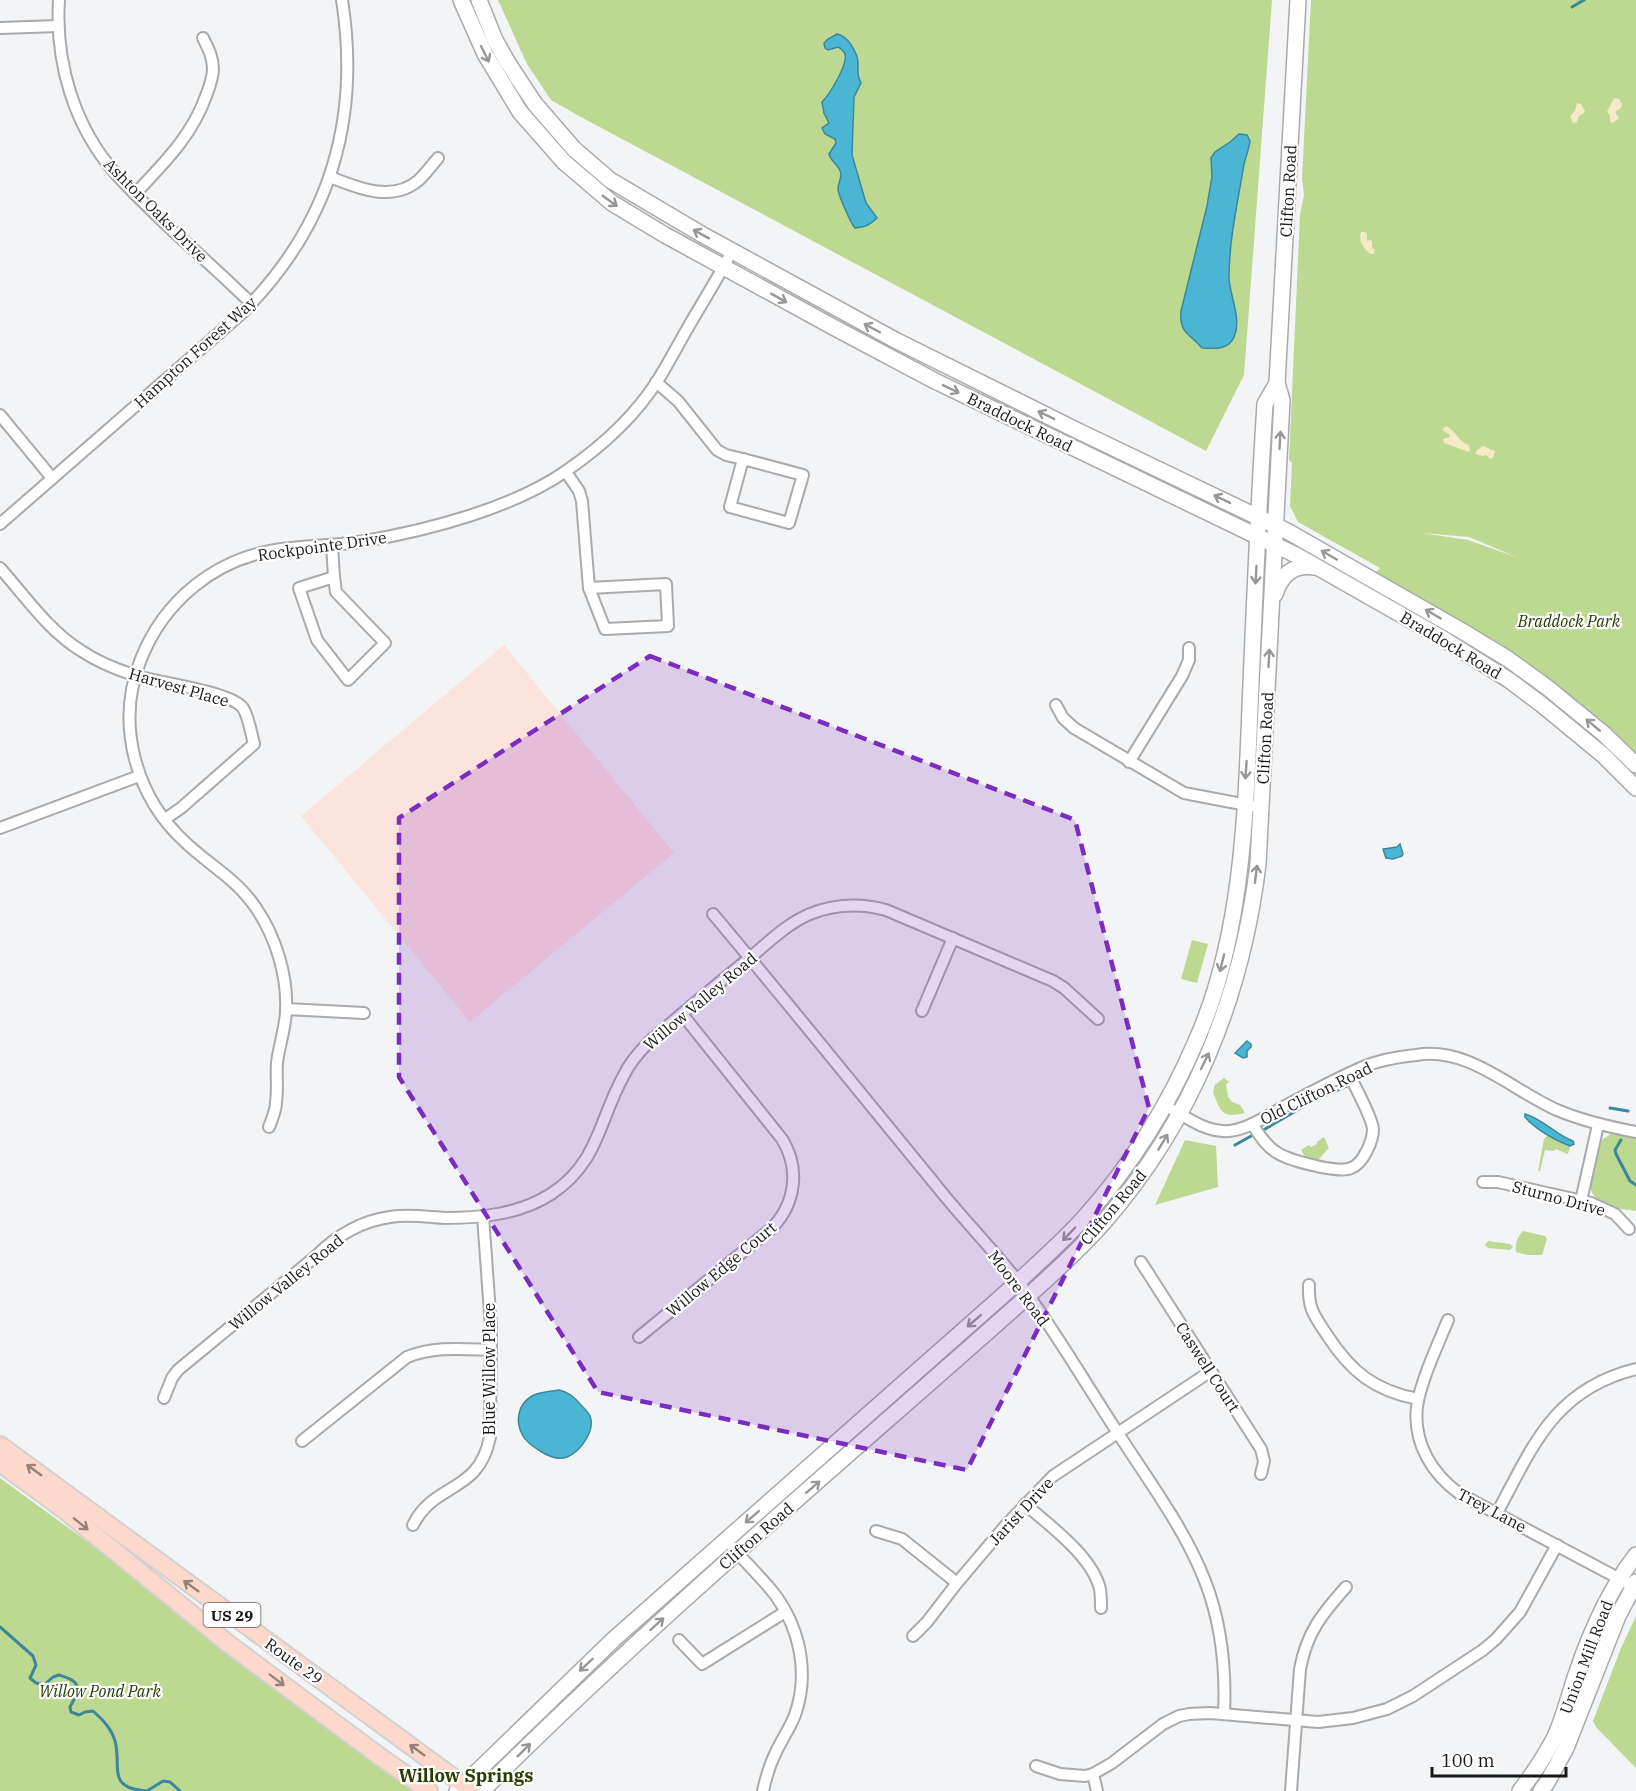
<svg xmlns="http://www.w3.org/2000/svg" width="1636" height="1791" font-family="'IBM Plex Serif',serif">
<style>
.industrial{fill:#fde3dd}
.green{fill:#bcd891;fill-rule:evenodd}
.sand{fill:#f4eac5}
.water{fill:#4ab6d4;stroke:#3b879c;stroke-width:1.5}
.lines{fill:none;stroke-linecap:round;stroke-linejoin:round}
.stream{stroke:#3b879c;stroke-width:3}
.street-casing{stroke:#a9aaac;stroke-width:14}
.secondary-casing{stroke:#a9aaac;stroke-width:18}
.primary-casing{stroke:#d1d1d1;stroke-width:20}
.street{stroke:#fff;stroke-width:10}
.secondary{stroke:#fff;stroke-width:15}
.primary{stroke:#fed8cb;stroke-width:16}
.oneway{stroke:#979797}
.oneway2{stroke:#96827a}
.marked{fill:#7b2cbf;fill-opacity:0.2;stroke:#7b2cbf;stroke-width:4.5;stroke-dasharray:12 8;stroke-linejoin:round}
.labels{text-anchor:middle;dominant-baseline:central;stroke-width:4.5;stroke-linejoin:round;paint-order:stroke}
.shield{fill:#fff;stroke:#5d5d5d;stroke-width:1.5}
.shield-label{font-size:15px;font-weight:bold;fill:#171818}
.street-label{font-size:16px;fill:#171818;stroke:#fff}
.park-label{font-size:16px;font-style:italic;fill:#283900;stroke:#fff}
.neighbourhood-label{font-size:18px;font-weight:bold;fill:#2c3c03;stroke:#fff}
</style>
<rect width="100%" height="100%" fill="#f3f4f6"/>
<polygon class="industrial" points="504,645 674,853 470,1022 301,816"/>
<g class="green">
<polygon points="498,0 1272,0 1244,375 1206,451 579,116 551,100 527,64"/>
<path d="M1311 0H1636V768L1548 688 1370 578 1380 568 1298 522 1290 506 1292 463 1289 460 1300 215 1304 195 1302 178ZM1422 533 1469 537 1516 557 1468 540Z"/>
<polygon points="1192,940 1208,944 1197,983 1181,979"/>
<path d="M1224 1078 1229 1082 1226 1084 1228 1097 1232 1102 1240 1105 1245 1113C1222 1118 1221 1113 1213 1092L1215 1085Z"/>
<path d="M1611 1134 1636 1138V1211C1631 1210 1626 1210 1621 1209 1608 1207 1592 1200 1590 1186L1600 1142 1603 1139Z"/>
<polygon points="1553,1135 1571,1143 1568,1154 1556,1149 1554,1151 1545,1150 1540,1171 1538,1171 1544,1139 1547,1136"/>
<polygon points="1324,1137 1329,1148 1318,1160 1306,1158 1301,1150 1309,1145 1311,1147 1317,1144 1317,1142"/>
<polygon points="1185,1140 1216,1146 1218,1187 1155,1205"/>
<path d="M1523 1231 1545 1236 1547 1239 1542 1255H1528L1516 1252C1515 1244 1517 1237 1523 1231Z"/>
<polygon points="1488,1241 1510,1244 1513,1247 1510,1250 1488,1248 1485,1245"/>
<polygon points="0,1478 262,1669 416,1791 0,1791"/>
<polygon points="1636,1616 1636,1768 1596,1727 1593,1721 1621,1648"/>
</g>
<g class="sand">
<polygon points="1614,98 1619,99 1622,104 1621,108 1615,112 1619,118 1613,123 1610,122 1610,115 1607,112"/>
<polygon points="1577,103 1581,104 1585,111 1583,114 1579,116 1577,122 1573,123 1570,116 1575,111"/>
<path d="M1361 232H1365L1367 234V241L1370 240 1372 241V247L1375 250 1374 254H1371C1364 250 1358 240 1361 232Z"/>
<path d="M1446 426C1456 430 1458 442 1469 445L1470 449 1469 452 1444 443 1443 439 1450 437 1449 434 1442 430Z"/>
<polygon points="1483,446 1495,451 1493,458 1490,459 1486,455 1483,456 1475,454 1477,450"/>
</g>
<g class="water">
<path d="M837 34C848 36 858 53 858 64 858 72 857 75 861 83L854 97 852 155 866 203 877 218C870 225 865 227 855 228 851 224 838 194 838 189 838 184 841 179 841 174 840 166 831 162 829 154L836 143 835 139 825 134 822 128 829 123 824 113 822 102C829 95 848 65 845 54 844 50 841 49 838 47L828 50 825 48 824 43 828 39Z"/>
<path d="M1239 134 1247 135 1250 141C1249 149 1246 156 1244 164 1238 201 1229 239 1229 278 1230 297 1242 319 1234 337 1228 351 1214 348 1202 348 1190 334 1179 333 1181 311L1207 206 1212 177 1211 158 1215 152 1230 142Z"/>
<polygon points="1400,844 1403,854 1402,856 1393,859 1386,858 1383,849 1397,847"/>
<polygon points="1247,1041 1251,1044 1251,1047 1247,1051 1247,1057 1243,1058 1235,1053"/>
<path d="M1525 1114C1543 1119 1556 1135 1573 1141L1574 1144 1570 1146C1553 1139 1537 1131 1525 1117Z"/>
<path d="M559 1390C569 1392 574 1397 581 1405 584 1408 588 1412 590 1416 596 1430 580 1452 567 1457 558 1461 548 1456 540 1451 534 1447 527 1443 523 1436 515 1422 517 1405 532 1396 539 1392 550 1391 559 1390Z"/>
</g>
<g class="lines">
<g class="stream">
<polyline points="1572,7 1584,0"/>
<polyline points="1610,1108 1628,1111"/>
<polyline points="1260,1132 1311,1102 1347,1086"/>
<polyline points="1621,1140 1615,1150 1616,1154 1630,1181 1636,1185"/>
<polyline points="1235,1145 1253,1135"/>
<path d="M0 1627 33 1656 36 1665 30 1678 36 1683 44 1685 53 1677 59 1675C69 1678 76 1680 79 1690L70 1707 71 1712 79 1715 85 1712 93 1711C103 1720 111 1728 115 1741 122 1768 106 1788 147 1791L163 1781 170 1782 180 1791"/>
</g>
<defs>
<g id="street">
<path d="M59 0C55 62 74 127 116 174 134 194 154 213 174 232 200 255 226 279 251 303"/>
<polyline points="0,28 58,26"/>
<path d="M330 177C358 188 392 203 419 180 426 173 432 165 438 158"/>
<path d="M135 194C163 164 192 136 206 96 209 88 213 78 213 69 213 57 208 48 203 38"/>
<polyline points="656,382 678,401 717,450 726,455 743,459"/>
<polyline points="0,415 52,478"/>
<polygon points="743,459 803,475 789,523 730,507"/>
<polyline points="566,472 579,491 582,501 589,588"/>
<path d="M0 524 242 313C329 226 361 121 342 0"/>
<polyline points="332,545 334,577"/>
<path d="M0 568C25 596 48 630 80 650 96 661 115 669 134 675 157 683 230 691 243 708 249 718 251 733 254 744L181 808 165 819"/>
<polygon points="334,577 336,592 385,643 348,680 317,640 299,588"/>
<polygon points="666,584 668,626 605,629 589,588"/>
<polyline points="1056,705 1063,718 1074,728 1184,793 1252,806"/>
<polyline points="1129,762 1182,676 1189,660 1189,648"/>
<polyline points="0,828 139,776"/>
<path d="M713 914C788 1003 861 1094 935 1184 964 1221 998 1254 1026 1292 1058 1336 1086 1384 1116 1430 1147 1479 1184 1527 1205 1581 1221 1622 1226 1670 1224 1714"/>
<polyline points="286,1009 364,1013"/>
<polyline points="922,1011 953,938"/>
<path d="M1173 1110C1189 1119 1204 1130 1223 1131 1244 1133 1271 1113 1289 1104 1313 1091 1338 1078 1363 1067 1379 1060 1398 1057 1416 1055 1469 1046 1513 1091 1557 1110 1583 1121 1609 1127 1636 1132"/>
<path d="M1252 1124C1259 1134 1265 1145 1276 1152 1287 1160 1339 1174 1351 1168 1363 1164 1373 1141 1373 1129 1372 1117 1355 1087 1349 1074"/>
<path d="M269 1127C272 1119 276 1111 276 1102 278 1089 276 1076 277 1063 279 1046 285 1029 286 1012 288 977 276 937 256 908 236 878 210 866 185 842 135 796 115 723 141 659 164 601 214 560 275 550 305 545 336 546 365 541 429 530 513 508 566 471 601 447 635 416 658 380 669 362 679 343 690 324 704 300 719 276 732 251"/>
<polyline points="1483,1182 1498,1182 1591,1203 1615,1214 1629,1229"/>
<polyline points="1581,1201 1598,1125"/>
<polyline points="1141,1262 1261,1449 1264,1461 1261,1474"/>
<path d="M1309 1285C1308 1309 1314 1315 1327 1335 1351 1372 1375 1391 1418 1399"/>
<path d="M1448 1320C1438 1344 1420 1383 1417 1407 1413 1443 1432 1474 1460 1494L1633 1586"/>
<path d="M639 1337 772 1228C796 1203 800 1168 782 1139L682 1014"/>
<path d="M164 1398 172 1378 178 1370 315 1257C335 1237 361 1221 390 1217 409 1214 427 1217 445 1218 482 1218 520 1214 551 1194 599 1163 599 1119 624 1075 630 1062 639 1052 649 1042 681 1014 714 987 747 960 767 944 786 924 810 914 835 904 860 903 886 910L1053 981 1064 988 1098 1019"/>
<path d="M302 1441 407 1357C434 1346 462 1349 491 1350"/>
<path d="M1025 1504C1050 1526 1092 1556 1100 1589 1101 1595 1101 1602 1101 1608"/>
<path d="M1497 1513C1533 1446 1554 1389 1636 1369"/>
<path d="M413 1525C434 1482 479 1494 490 1437L491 1327 483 1216"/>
<polyline points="876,1531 902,1539 957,1583"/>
<path d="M733 1548C747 1564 763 1579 776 1596 801 1631 809 1675 795 1715 790 1728 782 1739 776 1752 770 1764 766 1777 763 1791"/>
<polyline points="913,1636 927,1622 957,1583 1006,1525 1053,1476 1211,1371"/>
<polyline points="679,1640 702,1664 785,1612"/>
<polyline points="1036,1766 1060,1774 1085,1776 1093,1774 1112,1763 1163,1724 1179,1716 1189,1714 1210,1713 1318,1722 1353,1718 1387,1709 1413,1696 1483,1650 1496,1639 1520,1612 1557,1545"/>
<polyline points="1093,1774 1097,1791"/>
<path d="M1291 1791 1300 1669C1307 1632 1322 1614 1346 1587"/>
</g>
<g id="secondary">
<polyline points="461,0 485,54 520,112 564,162 612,203 665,235 835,328 935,381 1296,555 1442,638 1509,680 1541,704 1603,755 1636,788"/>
<polyline points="479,0 495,40 508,63 535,104 574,149 610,180 703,235 895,340 1074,429 1287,531 1462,631 1508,659 1548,688 1604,734 1636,765"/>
<path d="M1275 594C1281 575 1293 564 1314 567"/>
<path d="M457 1791 614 1639 1018 1282C1040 1261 1063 1241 1083 1219 1131 1166 1169 1105 1197 1039 1245 930 1246 801 1251 684 1255 590 1259 497 1265 404L1277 383"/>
<path d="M482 1791C656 1617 845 1459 1028 1296 1055 1272 1080 1249 1104 1222 1192 1121 1242 997 1258 864L1282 400 1277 383 1298 0"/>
<path d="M1520 1791C1533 1774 1545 1756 1555 1737 1564 1717 1569 1695 1576 1675 1590 1633 1609 1590 1636 1555"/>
<polyline points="1541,1791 1548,1781 1566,1748 1618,1616 1636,1582"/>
</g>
<g id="primary">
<polyline points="0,1445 472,1791"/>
<polyline points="0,1463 64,1510 230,1645 382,1758 429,1791"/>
</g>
</defs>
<use href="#street" class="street-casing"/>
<use href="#secondary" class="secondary-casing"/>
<use href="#primary" class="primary-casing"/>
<use href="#street" class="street"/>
<use href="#secondary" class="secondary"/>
<use href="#primary" class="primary"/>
</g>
<defs><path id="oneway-shaft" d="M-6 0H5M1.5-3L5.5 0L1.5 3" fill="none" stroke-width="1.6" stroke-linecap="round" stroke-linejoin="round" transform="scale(1.5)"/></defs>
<g class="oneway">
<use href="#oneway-shaft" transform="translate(485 54) rotate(63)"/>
<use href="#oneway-shaft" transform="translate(610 201) rotate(36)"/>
<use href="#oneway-shaft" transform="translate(701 234) rotate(-151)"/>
<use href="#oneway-shaft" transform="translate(779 298) rotate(29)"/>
<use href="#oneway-shaft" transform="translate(872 328) rotate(-152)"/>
<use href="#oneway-shaft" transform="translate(951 389) rotate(26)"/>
<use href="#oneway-shaft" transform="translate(1046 415) rotate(-154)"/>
<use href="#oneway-shaft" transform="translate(1280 440) rotate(-87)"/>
<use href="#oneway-shaft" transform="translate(1222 499) rotate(-154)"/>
<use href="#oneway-shaft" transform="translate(1329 555) rotate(-150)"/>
<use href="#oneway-shaft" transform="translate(1256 575) rotate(93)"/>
<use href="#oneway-shaft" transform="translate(1433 614) rotate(-150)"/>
<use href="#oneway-shaft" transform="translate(1269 658) rotate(-87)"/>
<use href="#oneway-shaft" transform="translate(1593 725) rotate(-140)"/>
<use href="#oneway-shaft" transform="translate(1246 770) rotate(94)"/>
<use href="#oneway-shaft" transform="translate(1256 874) rotate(-83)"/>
<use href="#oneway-shaft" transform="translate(1222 963) rotate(104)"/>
<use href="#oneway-shaft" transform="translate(1205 1061) rotate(-64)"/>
<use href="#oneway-shaft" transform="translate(1163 1142) rotate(-59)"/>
<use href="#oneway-shaft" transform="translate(1069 1234) rotate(134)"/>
<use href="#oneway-shaft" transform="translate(974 1321) rotate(139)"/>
<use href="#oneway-shaft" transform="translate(813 1487) rotate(-41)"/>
<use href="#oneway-shaft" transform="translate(752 1517) rotate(139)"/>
<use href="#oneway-shaft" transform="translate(657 1624) rotate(-42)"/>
<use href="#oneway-shaft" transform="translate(586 1665) rotate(137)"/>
<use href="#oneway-shaft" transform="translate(524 1750) rotate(-45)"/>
</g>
<g class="oneway2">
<use href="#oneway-shaft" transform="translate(34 1470) rotate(-144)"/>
<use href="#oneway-shaft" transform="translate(81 1524) rotate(39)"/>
<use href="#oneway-shaft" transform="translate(191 1586) rotate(-144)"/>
<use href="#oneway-shaft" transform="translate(277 1680) rotate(37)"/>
<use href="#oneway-shaft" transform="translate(417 1750) rotate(-144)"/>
</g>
<path class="marked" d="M650 656 1075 820 1149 1108 967 1470 598 1392 399 1077V818Z"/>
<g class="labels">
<rect class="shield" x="203.5" y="1603" width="57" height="24" rx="4.5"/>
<g class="shield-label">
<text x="232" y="1615">US 29</text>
</g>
<g class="street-label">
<text transform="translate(1288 191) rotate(-87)">Clifton Road</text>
<text transform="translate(156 210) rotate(45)">Ashton Oaks Drive</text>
<text transform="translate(195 352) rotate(-42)">Hampton Forest Way</text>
<text transform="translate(1020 422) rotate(26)">Braddock Road</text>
<text transform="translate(322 546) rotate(-8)">Rockpointe Drive</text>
<text transform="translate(1451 645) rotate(31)">Braddock Road</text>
<text transform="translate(179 687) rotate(16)">Harvest Place</text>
<text transform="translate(1265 738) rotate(-87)">Clifton Road</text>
<text transform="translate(700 1001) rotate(-40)">Willow Valley Road</text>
<text transform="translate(1316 1093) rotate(-26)">Old Clifton Road</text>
<text transform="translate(1559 1198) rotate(15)">Sturno Drive</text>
<text transform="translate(1113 1207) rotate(-50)">Clifton Road</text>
<text transform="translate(721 1269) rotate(-40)">Willow Edge Court</text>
<text transform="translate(286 1282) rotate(-39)">Willow Valley Road</text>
<text transform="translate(1019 1288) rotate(53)">Moore Road</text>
<text transform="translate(1208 1367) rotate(57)">Caswell Court</text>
<text transform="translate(489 1369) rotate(-90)">Blue Willow Place</text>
<text transform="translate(1492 1510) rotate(28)">Trey Lane</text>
<text transform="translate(1021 1511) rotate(-47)">Jarist Drive</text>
<text transform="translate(756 1536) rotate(-41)">Clifton Road</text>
<text transform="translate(1586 1657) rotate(-69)">Union Mill Road</text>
<text transform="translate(294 1661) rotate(36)">Route 29</text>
</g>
<g class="park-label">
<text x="1569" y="621">Braddock Park</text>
<text x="100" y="1691">Willow Pond Park</text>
</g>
<g class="neighbourhood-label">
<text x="466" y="1775">Willow Springs</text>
</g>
</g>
<path d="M1432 1767v9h134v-9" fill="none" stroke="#171818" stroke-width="3"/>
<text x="1441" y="1767" font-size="18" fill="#171818" stroke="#ffffff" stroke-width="4.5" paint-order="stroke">100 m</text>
</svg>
